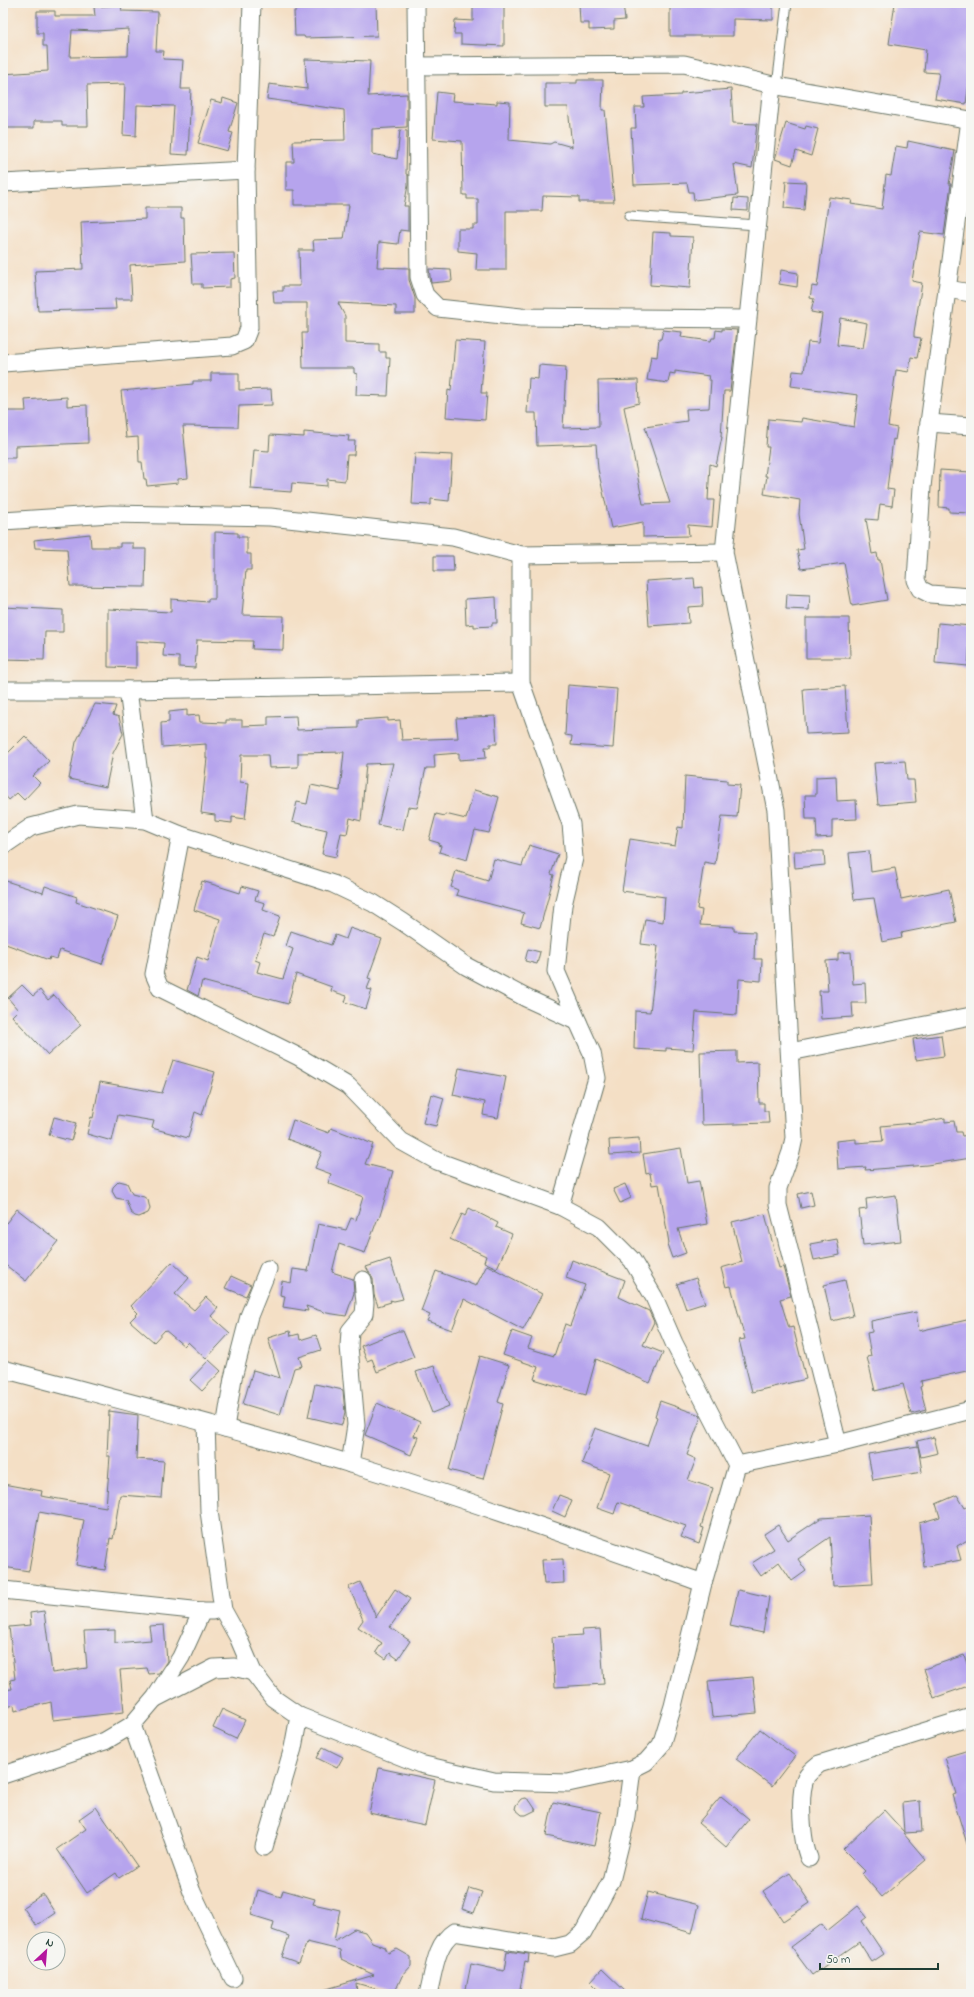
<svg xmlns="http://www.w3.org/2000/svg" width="974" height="1997" font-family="'Indie Flower',sans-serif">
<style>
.building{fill:#b6a4ed;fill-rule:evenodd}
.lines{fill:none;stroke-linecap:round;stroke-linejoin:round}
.lane-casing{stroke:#6a7667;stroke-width:11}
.street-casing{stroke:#6a7667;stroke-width:19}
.lane{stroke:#fff;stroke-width:9}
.street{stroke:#fff;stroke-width:17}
</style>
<rect width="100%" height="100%" fill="#f6f6f2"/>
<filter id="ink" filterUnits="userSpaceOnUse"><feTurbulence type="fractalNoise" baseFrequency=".025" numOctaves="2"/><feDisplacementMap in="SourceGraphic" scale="8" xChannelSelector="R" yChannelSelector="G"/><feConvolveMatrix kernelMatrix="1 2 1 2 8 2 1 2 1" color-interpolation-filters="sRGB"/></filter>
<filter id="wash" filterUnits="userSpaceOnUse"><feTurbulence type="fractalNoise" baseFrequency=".012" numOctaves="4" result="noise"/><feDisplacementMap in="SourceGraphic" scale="16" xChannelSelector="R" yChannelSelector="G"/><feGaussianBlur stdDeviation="0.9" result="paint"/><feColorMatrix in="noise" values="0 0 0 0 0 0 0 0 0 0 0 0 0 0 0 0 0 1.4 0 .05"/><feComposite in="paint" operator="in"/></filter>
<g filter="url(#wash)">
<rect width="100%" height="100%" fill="#f4dfc5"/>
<g id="blocks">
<g class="building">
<polygon points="296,3 376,3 377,36 305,38 304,36 295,36 294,11 296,11"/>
<polygon points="476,3 504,3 504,46 461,44 461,34 454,34 455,20 473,21 473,5 476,5"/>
<polygon points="579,3 623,3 625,20 614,21 614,29 589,30 589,23 580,23"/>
<polygon points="670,3 773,3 773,20 733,19 733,36 670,36"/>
<polygon points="895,3 971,3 971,69 966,104 935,99 939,73 924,72 926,50 889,44"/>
<path d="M121 5 122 11 158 12 156 51H164L163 59 183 60 181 89H191L188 155 171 154 174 106 137 105 136 136 123 135 125 84 87 85 88 126H62V121H34V128H3V74L48 71 47 46H43V33H37V11H55V16H95L94 7ZM129 29 128 56 70 57 72 30 96 31Z"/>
<polygon points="305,59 370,61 368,96 407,94 407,127 372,129 372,154 397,159 400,130 407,131 406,174 408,175 408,185 404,206 408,206 408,231 400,230 398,244 379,242 377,267 409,268 409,280 415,298 415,314 396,314 396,306 338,303 345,316 345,343 379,344 379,352 386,352 386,358 390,358 388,396 356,395 357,374 354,373 354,368 303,368 302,333 307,333 307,303 274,303 273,291 283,291 283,286 300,286 299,250 314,250 313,240 344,239 349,205 294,205 294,190 286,190 286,162 294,162 293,141 345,140 344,110 267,99 269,84 307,89"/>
<polygon points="577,80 603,80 602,110 605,110 614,202 579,202 579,197 543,196 542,211 506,211 506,270 476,270 477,253 458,251 458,229 473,229 473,225 478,225 478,199 467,199 467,195 463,195 462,141 433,139 437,92 453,94 452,101 497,104 497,101 510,102 509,140 550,144 554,142 572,147 568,107 545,107 545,83 577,83"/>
<polygon points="731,89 733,123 757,124 752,168 734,164 738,195 694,200 693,192 689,192 687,183 634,185 631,128 636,128 635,107 644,107 643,97 681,95 681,93"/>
<polygon points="223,98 238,103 229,132 233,133 227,151 198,143 211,100 222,103"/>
<polygon points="786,123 805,129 806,126 818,129 811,156 796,151 792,165 775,159"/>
<path d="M908 141 955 151 949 184H951L944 235 920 232 912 281 922 283 914 332V337L921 338 917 358 911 357 909 372 896 370 888 426 897 428 895 440 893 439 887 489 894 490 892 506 880 504 878 520 866 519 872 554 877 553 878 560H880L887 600 852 606 844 563 801 569 797 550 804 549 799 514 800 500 764 494 767 476H765L769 447H766L768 419 801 422 802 418 854 427 858 395 791 386 793 371 804 372 808 342 818 343 822 314 811 312 814 299 810 298 812 286 817 287 829 197 852 200 851 204 882 209 886 175 891 176 896 146 907 148ZM840 318 867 323 863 348 837 345Z"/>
<polygon points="786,181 806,182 804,210 784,208"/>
<polygon points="734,198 748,199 748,211 733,210"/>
<polygon points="145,208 181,208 181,218 184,218 185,261 130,265 132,299 115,299 116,309 38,311 35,271 83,269 81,222 145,219"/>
<polygon points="653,232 671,233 671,236 693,237 690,288 650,285"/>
<polygon points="234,253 235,278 230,279 230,287 202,288 202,284 193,284 191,254"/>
<polygon points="429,269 451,270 452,281 431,283"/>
<polygon points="781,270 798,273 797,287 779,284"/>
<polygon points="722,329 737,330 730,391 724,391 721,437 722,437 716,466 710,464 708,500 714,500 712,527 688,525 689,536 643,537 643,522 611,528 598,469 596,444 537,446 536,413 527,413 529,378 538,379 539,365 566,367 563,428 599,427 598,381 638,380 639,403 624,407 643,504 670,503 645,427 687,421 686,409 709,408 711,380 708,380 709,376 675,371 675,374 670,373 668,383 647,380 651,356 657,357 659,339 661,339 663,330 682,332 681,337 711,341 712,338 715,338 716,330 722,331"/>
<polygon points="455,340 485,342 481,393 487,393 485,420 446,417 448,390 451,391"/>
<polygon points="211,373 239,373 239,390 271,389 272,405 239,406 238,427 183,426 188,478 178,479 178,483 147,486 146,479 144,479 142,462 139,462 138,437 126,438 121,391 193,384 193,381 211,381"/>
<polygon points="67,397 67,406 87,405 88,443 15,446 15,458 3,458 3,411 26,411 25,400"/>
<polygon points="304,432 349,436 348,441 355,441 354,455 347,455 345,481 327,479 327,486 292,483 291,492 251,489 254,450 269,451 270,435 304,437"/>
<polygon points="415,453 452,455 449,501 431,499 431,505 412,504"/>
<polygon points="940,470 971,472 971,513 949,512 949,508 939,507"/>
<polygon points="215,532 238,533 238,537 247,537 247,554 251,554 251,570 246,570 242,615 284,616 283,650 252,649 253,641 197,640 195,668 179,667 179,657 163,656 164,643 136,641 136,668 108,667 108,609 171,612 171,599 208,602 208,599 215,599"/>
<polygon points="90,534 91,547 120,547 120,543 133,543 133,549 146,549 145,587 70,586 67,549 35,548 34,540"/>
<polygon points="434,556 453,556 454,571 434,571"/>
<polygon points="694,578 695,588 702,587 703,606 688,607 689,623 649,626 646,581"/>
<polygon points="787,594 810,595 809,610 786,609"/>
<polygon points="496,597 497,623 492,623 492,626 474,627 474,624 466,625 465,599"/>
<polygon points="3,607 63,610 63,632 45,632 44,660 3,659"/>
<polygon points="806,618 849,618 850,658 806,658"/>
<polygon points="938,623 971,626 968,666 935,663"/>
<polygon points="568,685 617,689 613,748 571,745 572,736 565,735"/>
<polygon points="845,686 848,732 806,734 803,689"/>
<polygon points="95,704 116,706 113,715 119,717 123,734 113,753 106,787 69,779 76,742"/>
<polygon points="187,710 187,716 199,715 200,722 226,723 226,720 242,720 242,726 268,725 268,717 296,716 297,730 358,728 358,720 388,718 388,721 400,720 402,740 458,738 456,718 495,716 497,744 490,744 490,747 485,747 486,758 459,760 459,753 434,755 435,768 426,768 417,808 408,807 403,830 378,825 393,763 366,764 361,821 350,818 347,834 341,833 336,857 322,854 327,830 292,822 297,802 307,804 311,785 340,791 344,752 298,753 298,767 269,768 268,755 241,755 240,782 249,783 245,819 232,817 232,823 215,821 215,815 201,813 207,758 206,758 206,744 162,747 161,723 169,722 169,712"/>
<polygon points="25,736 49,761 33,776 40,783 24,800 17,793 9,800 3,793 3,758"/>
<polygon points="905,761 907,780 914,780 916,802 878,805 874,763"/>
<polygon points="685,776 727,780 727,784 740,785 737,817 722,816 715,864 704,862 697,909 702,910 700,925 734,927 734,931 755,932 754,959 762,959 761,981 739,979 737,1015 696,1012 693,1050 666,1048 666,1051 634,1049 635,1011 650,1012 658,946 641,944 645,919 663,922 665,897 622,891 630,839 675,846 678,827 683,828"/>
<polygon points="836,776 837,801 856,800 857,819 832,820 832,837 817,838 816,819 806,819 805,795 816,795 816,777"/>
<polygon points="474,790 499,797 489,833 475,830 467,860 439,852 441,846 438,845 439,843 429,840 436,814 445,816 445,814 466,819"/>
<polygon points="529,845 558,854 551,874 554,875 540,928 521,923 524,913 456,895 458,890 451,887 456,871 488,881 494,859 522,866"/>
<polygon points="794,851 824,851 825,865 795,868"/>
<polygon points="869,851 871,872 895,868 901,899 949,889 956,922 901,933 902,938 882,942 874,898 854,900 849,853"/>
<polygon points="3,880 43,893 45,886 77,897 76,902 118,916 102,964 60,950 57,959 50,957 49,960 3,943"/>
<polygon points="202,881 240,893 242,886 258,891 255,900 265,903 263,910 280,916 273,937 264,934 255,960 260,962 257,972 283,979 293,949 286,946 291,931 331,945 335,935 346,939 350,928 382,939 368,978 371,979 367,989 372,990 366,1009 345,1002 347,996 331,991 332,987 296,974 288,1004 202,981 198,996 187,990 197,957 208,961 220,919 194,910"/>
<polygon points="528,949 540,952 537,964 525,961"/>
<polygon points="851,952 853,984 865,983 866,1003 852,1003 853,1017 821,1019 819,991 828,991 826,961 838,960 838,953"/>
<polygon points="22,985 33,996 40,990 48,1000 54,995 81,1025 48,1055 12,1016 18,1010 8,998"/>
<polygon points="941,1035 944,1056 916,1060 913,1039"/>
<polygon points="737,1051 737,1063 758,1062 759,1103 764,1103 764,1111 768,1111 769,1123 702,1125 700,1052"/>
<polygon points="173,1060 215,1072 202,1115 195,1112 188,1138 152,1128 154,1121 118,1115 112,1141 87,1134 91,1117 93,1118 100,1082 162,1093"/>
<polygon points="459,1068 506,1077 498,1118 483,1115 485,1102 453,1095"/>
<polygon points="431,1094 444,1098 436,1126 423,1123"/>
<polygon points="54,1117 76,1123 71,1141 49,1135"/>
<polygon points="945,1118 945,1122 954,1121 956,1132 961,1132 962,1136 971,1135 971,1158 927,1165 865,1170 866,1167 838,1169 836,1141 856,1139 856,1143 883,1141 881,1126 923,1122"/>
<polygon points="293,1120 329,1133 331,1128 373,1144 365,1164 393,1171 379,1219 378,1218 365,1253 339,1244 332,1272 353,1279 354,1293 346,1316 327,1313 306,1306 308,1311 283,1307 285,1296 280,1295 282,1281 291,1283 293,1269 308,1271 318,1224 346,1230 351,1218 356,1220 363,1197 328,1183 331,1174 315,1168 322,1152 287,1139"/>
<polygon points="639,1138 640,1153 610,1155 609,1140"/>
<polygon points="681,1148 687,1183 699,1181 707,1224 678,1229 686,1253 672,1258 667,1244 669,1243 659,1184 652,1185 650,1173 646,1174 643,1154"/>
<polygon points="119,1181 127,1183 132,1194 144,1197 148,1200 150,1209 148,1213 139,1217 135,1216 131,1213 126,1200 116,1198 112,1191 113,1187"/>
<polygon points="625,1184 631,1198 620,1203 613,1189"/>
<polygon points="811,1191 814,1205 801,1208 798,1194"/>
<polygon points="896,1195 901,1241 863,1245 859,1210 867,1209 866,1199"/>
<polygon points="469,1208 498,1223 496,1227 512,1234 497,1268 484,1262 486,1256 450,1239 462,1214 465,1216"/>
<polygon points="17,1209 58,1241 26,1281 3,1263 3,1227"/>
<polygon points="765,1214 779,1268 783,1267 791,1296 780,1299 789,1328 793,1327 806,1379 752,1392 739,1340 745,1339 731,1286 726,1287 721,1268 742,1262 732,1222"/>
<polygon points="837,1239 840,1255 814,1260 810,1244"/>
<polygon points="390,1259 403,1299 394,1301 390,1300 391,1302 378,1306 374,1295 373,1279 366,1267"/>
<polygon points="572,1260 625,1280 619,1297 649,1311 654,1322 643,1345 663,1353 650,1383 596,1359 586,1395 534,1379 538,1367 503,1355 512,1331 532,1338 528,1348 554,1356 565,1324 570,1326 585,1285 566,1278"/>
<polygon points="172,1262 189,1278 175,1294 194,1310 206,1297 218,1308 211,1316 230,1333 206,1359 188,1342 184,1346 165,1330 154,1342 130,1321 138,1313 131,1306"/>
<polygon points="487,1265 542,1294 523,1330 464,1299 452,1330 427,1321 430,1315 421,1311 436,1271 476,1286"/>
<polygon points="231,1276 251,1285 246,1296 225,1288"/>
<polygon points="696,1278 705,1303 686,1309 677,1284"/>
<polygon points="845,1280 853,1316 832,1321 824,1285"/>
<polygon points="916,1312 919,1331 971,1319 971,1370 921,1381 922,1386 920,1387 926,1410 911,1414 903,1384 875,1391 867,1357 871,1356 867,1333 872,1332 871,1321"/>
<polygon points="290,1331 291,1336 299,1334 300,1340 316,1335 321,1350 299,1357 302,1366 294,1368 280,1415 243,1404 253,1370 280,1378 268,1338"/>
<polygon points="398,1331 403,1331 414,1357 377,1372 372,1359 367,1361 361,1346"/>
<polygon points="480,1356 509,1365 498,1402 503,1404 483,1479 449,1470"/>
<polygon points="209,1360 221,1371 202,1391 190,1380"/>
<polygon points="434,1366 449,1406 432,1413 416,1372"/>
<polygon points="315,1384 343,1390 345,1413 342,1425 308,1417"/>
<polygon points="660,1401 700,1415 701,1417 687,1455 696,1459 688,1480 713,1488 701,1527 704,1528 699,1544 681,1537 686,1526 618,1502 614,1514 597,1508 609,1473 582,1463 595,1428 647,1446 657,1417 655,1416"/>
<polygon points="377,1403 420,1422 414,1436 418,1437 411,1455 365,1435"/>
<polygon points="109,1411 138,1415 136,1459 164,1461 161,1498 120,1495 113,1539 110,1538 105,1570 76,1565 84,1520 39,1512 29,1571 3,1567 3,1484 42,1491 41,1496 106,1507 110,1456 107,1456"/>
<polygon points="934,1437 938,1453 921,1457 917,1441"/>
<polygon points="918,1446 922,1472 873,1480 868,1454"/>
<polygon points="559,1495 572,1500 565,1517 552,1511"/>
<polygon points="957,1495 965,1508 971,1505 971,1538 957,1546 961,1560 924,1567 919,1523 940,1517 936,1504"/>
<polygon points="869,1515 873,1584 833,1586 830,1537 798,1559 806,1571 792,1581 779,1562 761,1576 752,1563 774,1549 764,1534 778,1525 788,1540 821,1518"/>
<polygon points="563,1559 564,1583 544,1584 542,1560"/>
<polygon points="360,1582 376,1617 395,1589 410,1599 390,1627 410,1641 398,1659 390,1653 386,1659 376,1652 382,1643 358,1627 363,1620 349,1587"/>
<polygon points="738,1590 769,1597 763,1633 730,1626"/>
<polygon points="44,1611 52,1673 87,1668 84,1631 115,1630 115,1643 151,1640 149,1626 164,1625 167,1661 159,1673 149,1674 147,1668 120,1670 124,1712 53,1720 51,1702 15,1711 14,1705 3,1708 3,1690 12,1689 10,1680 15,1679 9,1627 31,1625 30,1613"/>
<polygon points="600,1629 604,1684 555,1687 552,1637 583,1635 582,1630"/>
<polygon points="964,1655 971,1675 971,1685 934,1698 924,1669"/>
<polygon points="753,1677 757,1713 712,1717 708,1681"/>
<polygon points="222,1709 245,1720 236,1739 213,1728"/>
<polygon points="760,1729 795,1756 772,1786 736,1759"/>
<polygon points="323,1747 343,1757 337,1768 317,1758"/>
<polygon points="969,1750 971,1757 971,1847 968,1847 952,1795 956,1794 945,1757"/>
<polygon points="379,1768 435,1780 425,1825 369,1813"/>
<polygon points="721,1796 749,1819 726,1847 698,1823"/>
<polygon points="526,1798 530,1801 536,1810 526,1815 522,1815 515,1809 516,1805 521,1799"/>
<polygon points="920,1801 922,1832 903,1833 926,1860 882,1897 862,1874 865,1871 843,1849 884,1810 904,1832 902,1803"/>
<polygon points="553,1802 601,1812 594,1846 546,1836"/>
<polygon points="96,1807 137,1866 119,1878 116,1873 87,1893 57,1849 86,1829 79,1819"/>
<polygon points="790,1873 810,1903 783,1921 763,1891"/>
<polygon points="469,1888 482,1892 474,1913 462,1909"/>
<polygon points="258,1890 281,1897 283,1890 315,1899 313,1904 340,1910 334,1941 354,1929 365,1932 372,1942 385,1947 388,1953 397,1949 411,1957 411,1966 402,1976 394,1994 356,1983 357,1994 320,1994 320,1991 374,1975 341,1959 340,1950 307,1942 299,1963 282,1957 289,1936 272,1930 274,1922 251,1915"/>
<polygon points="648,1892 699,1905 692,1933 641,1919"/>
<polygon points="43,1894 55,1913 36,1926 23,1907"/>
<polygon points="858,1906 867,1917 862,1921 884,1954 872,1962 859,1942 812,1975 791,1947 822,1924 827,1931"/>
<polygon points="507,1951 529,1954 528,1963 525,1962 519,1994 465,1994 471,1964 504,1971"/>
<polygon points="602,1969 628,1994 602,1994 590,1982"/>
</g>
</g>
</g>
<g filter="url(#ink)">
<use href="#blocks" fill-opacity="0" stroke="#6a7667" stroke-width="1"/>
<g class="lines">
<defs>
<g id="lane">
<polyline points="777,86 787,3"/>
<polyline points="629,216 757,225"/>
</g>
<g id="street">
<polyline points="416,3 419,277 425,295 438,308 521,317 747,319"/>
<polyline points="418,66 684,64 777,86 971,120"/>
<polyline points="772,85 724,552 776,810 794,1138 791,1152 778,1188 778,1205 838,1444"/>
<polyline points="970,120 929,423 922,487 916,580 920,589 930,594 971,597"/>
<polyline points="3,183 246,170"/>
<polyline points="947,289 971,293"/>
<polyline points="3,363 232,346 244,341 249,328 246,170 252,3"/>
<polyline points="929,423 971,426"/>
<polyline points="3,521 110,514 270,517 453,537 521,555 724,552"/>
<polyline points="521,555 521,683 571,824 574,858 563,905 556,971 578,1022"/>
<polyline points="3,690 128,690 521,683"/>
<polyline points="128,690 145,820"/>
<polyline points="3,846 31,827 78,815 145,820 181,835 333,884 373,903 403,922 466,966 526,998 578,1022 592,1053 597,1078 560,1206"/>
<polyline points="790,1052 971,1016"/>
<path d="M3 1369C119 1400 236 1429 351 1464 469 1500 586 1542 703 1583L737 1465 674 1343 654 1297 632 1260 599 1227 560 1206 437 1161 401 1141 348 1086 299 1057 160 988 154 974 181 835"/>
<polyline points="206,1424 209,1511 223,1610 238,1637 253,1672 273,1698 299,1716 420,1764 494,1781 568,1783 632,1769 646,1762 661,1745 673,1706 703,1583"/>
<polyline points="225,1428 233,1378 249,1316 268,1269"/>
<polyline points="350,1464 356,1425 349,1346 350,1331 364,1314 365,1303 363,1280"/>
<polyline points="737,1465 838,1444 971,1410"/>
<polyline points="3,1590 202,1611 213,1611"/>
<polyline points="156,1698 214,1668 234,1667 253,1672"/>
<polyline points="132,1725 192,1892 233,1978"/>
<polyline points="3,1775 105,1741 132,1725 155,1698 181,1657 202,1611"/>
<polyline points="264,1847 293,1748 299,1716"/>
<path d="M809 1858C802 1842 798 1794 806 1777 809 1772 814 1768 819 1764L971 1717"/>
<path d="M428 1994C434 1973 435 1944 454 1932L554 1948 570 1944 583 1933 611 1881 625 1824 632 1769"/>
</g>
</defs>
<use href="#lane" class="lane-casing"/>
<use href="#street" class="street-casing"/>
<use href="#lane" class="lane"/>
<use href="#street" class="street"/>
</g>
</g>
<rect width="974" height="1997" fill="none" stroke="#f6f6f2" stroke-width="16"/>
<g transform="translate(46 1951) rotate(26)"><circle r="19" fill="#f6f6f2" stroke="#a0aca6"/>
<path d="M0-3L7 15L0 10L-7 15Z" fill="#b5179e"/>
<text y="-6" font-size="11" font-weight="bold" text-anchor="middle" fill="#1f3d34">N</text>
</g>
<path d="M820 1963v6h118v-6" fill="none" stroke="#1f3d34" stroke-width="2"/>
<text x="826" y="1963" font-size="12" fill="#1f3d34" stroke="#f6f6f2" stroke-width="3" paint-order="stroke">50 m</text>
</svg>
